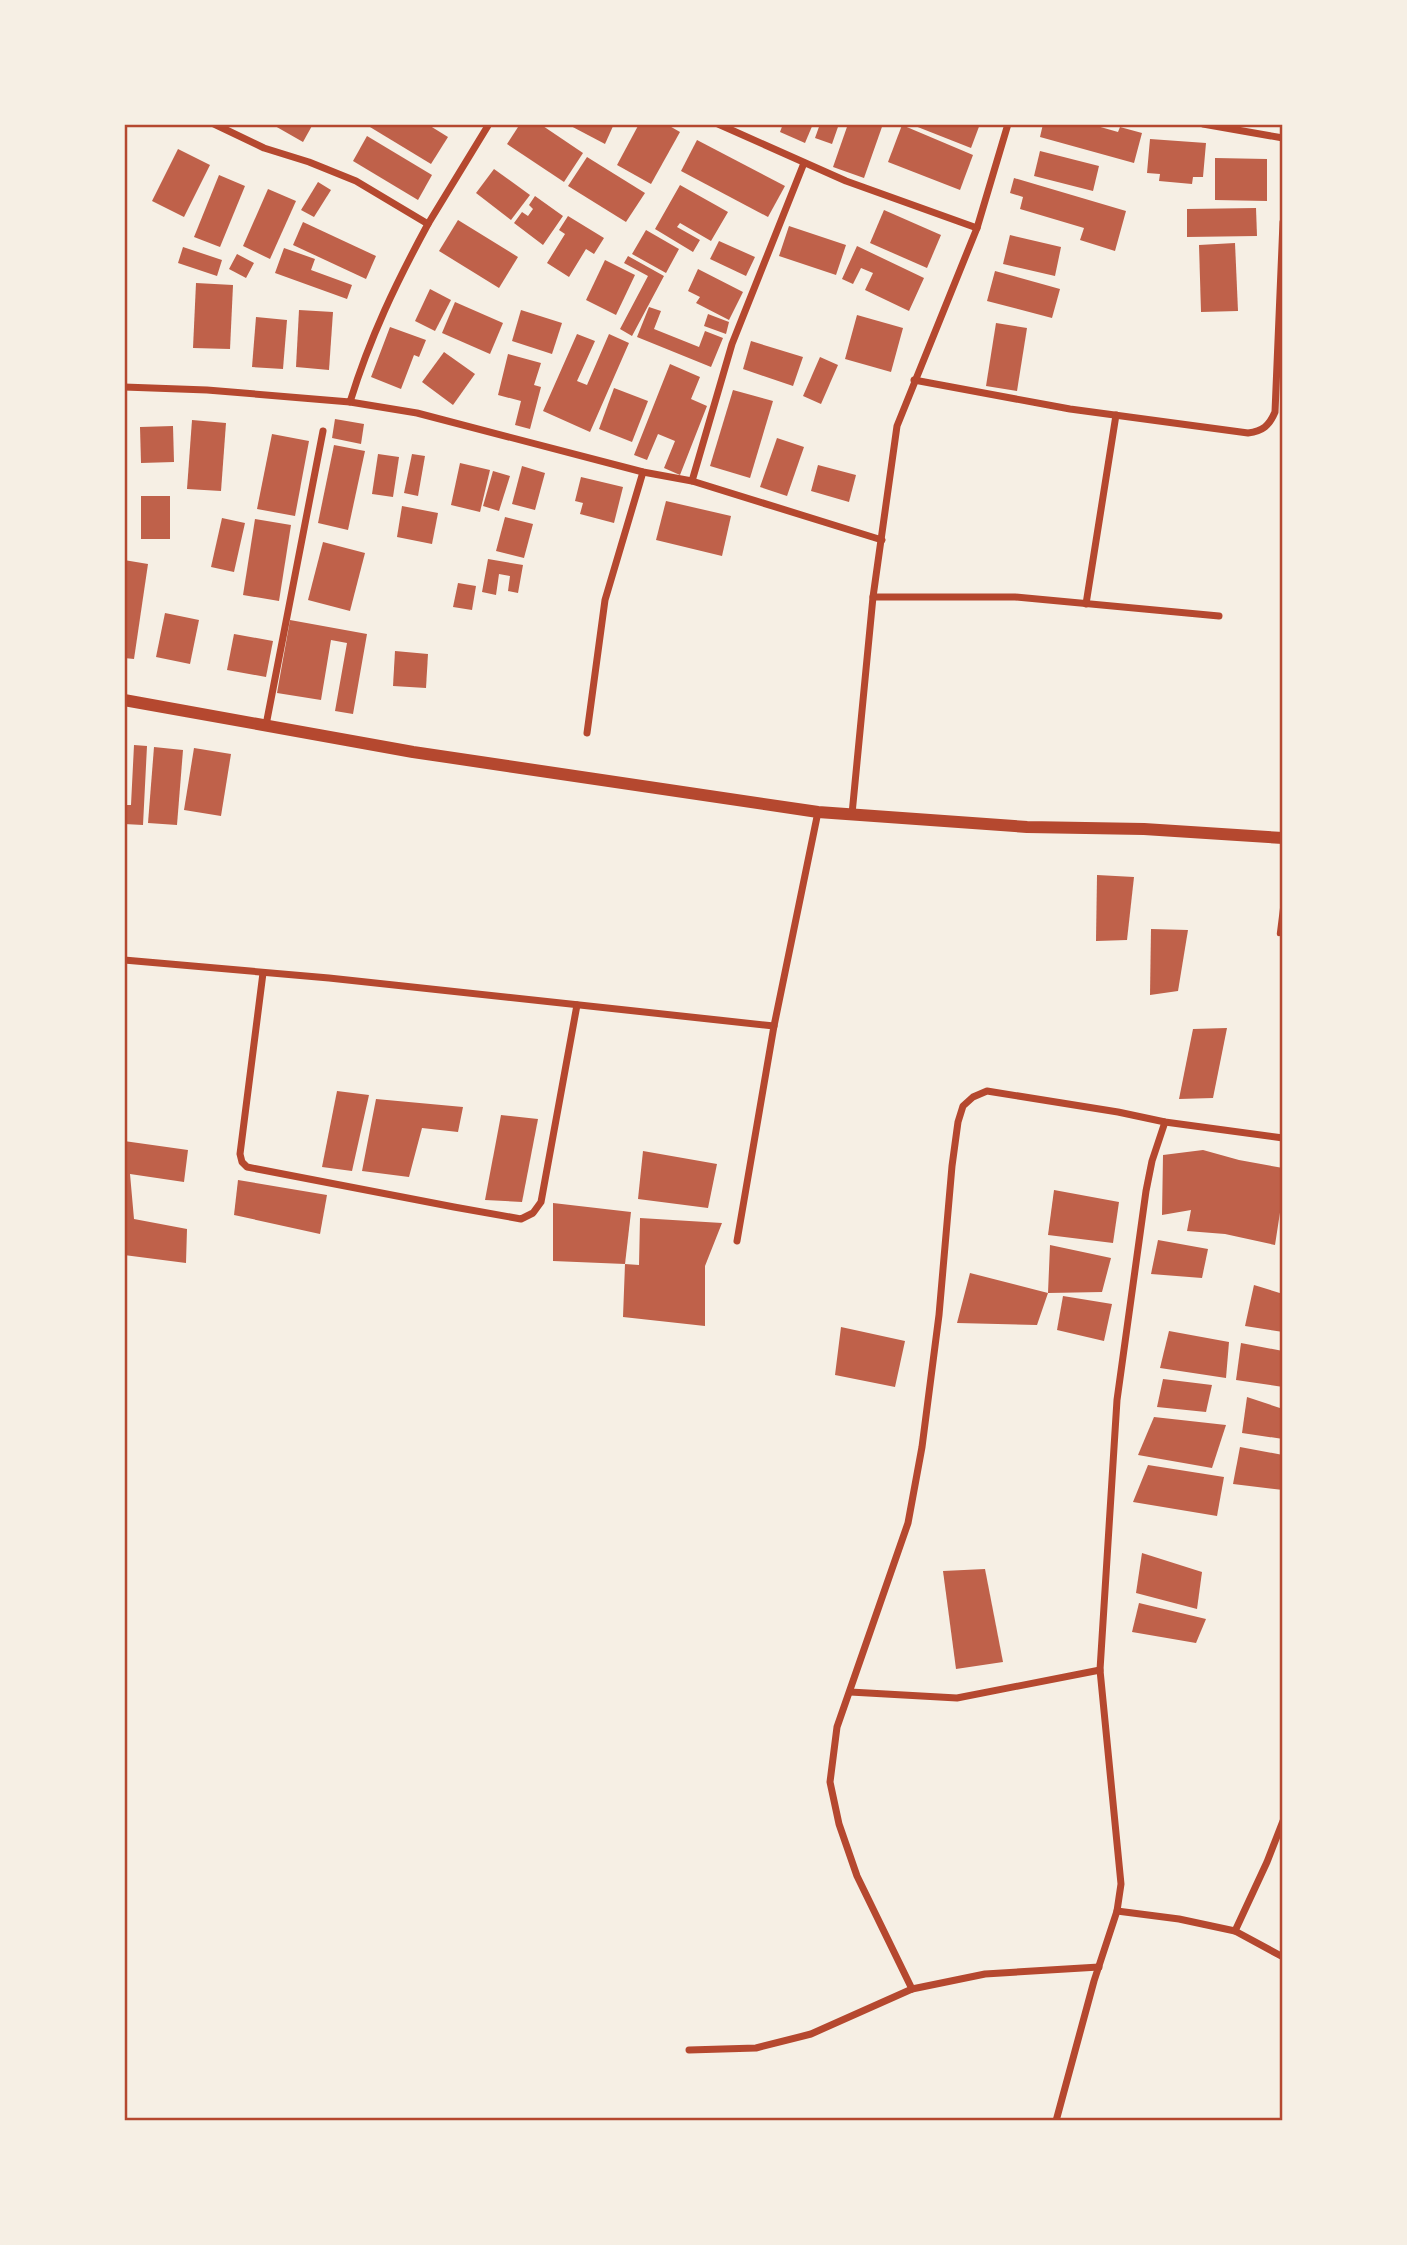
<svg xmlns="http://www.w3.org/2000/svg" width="1407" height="2245" font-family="'Exo 2',sans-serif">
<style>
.building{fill:#bf614a}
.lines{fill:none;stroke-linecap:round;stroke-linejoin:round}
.service{stroke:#b5482f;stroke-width:4.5}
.minor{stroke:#b5482f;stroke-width:7}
.secondary{stroke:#b5482f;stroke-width:12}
.neatline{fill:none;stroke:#b5482f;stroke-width:2.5}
</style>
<rect width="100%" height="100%" fill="#f6efe4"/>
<g class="building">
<polygon points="276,124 313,124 303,142 275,126"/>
<polygon points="365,124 427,124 448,137 431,164"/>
<polygon points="520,124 540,124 583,153 564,182 507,144"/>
<polygon points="567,124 614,124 605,144"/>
<polygon points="639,124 666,124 680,132 651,184 617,165"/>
<polygon points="783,124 813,124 805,143 780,132"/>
<polygon points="820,124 839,124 832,144 815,138"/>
<polygon points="848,124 883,124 864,178 833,167"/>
<polygon points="910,124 980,124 971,148"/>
<polygon points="1043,124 1090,124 1118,132 1120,127 1142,133 1134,163 1040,137"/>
<polygon points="902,125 973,155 960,190 888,162"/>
<polygon points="367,136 432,175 418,200 353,161"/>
<polygon points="1150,139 1206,143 1203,177 1193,177 1192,184 1159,181 1160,174 1147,173"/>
<polygon points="697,140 785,186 768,217 681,171"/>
<polygon points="178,149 210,165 184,217 152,201"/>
<polygon points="1040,151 1099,166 1093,191 1034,176"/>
<polygon points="587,157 645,193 626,222 568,186"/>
<polygon points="1215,158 1267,159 1267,201 1215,200"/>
<polygon points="494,169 530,195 511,220 476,193"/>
<polygon points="219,175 245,186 220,247 194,237"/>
<polygon points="1014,178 1126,211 1115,251 1080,240 1084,228 1020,209 1023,197 1010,193"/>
<polygon points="318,182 331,190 314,217 301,210"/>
<polygon points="680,185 728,212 711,241 680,223 677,227 700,240 693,252 655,229"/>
<polygon points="268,189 296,201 270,259 243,246"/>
<polygon points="535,196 563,216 543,245 514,223 522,212 528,216 533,209 529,205"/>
<polygon points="1256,208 1257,236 1187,237 1187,209"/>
<polygon points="884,210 941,235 927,268 870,243"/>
<polygon points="568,216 604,238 594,254 586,249 569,277 547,263 565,234 559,230"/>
<polygon points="458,220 518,257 499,288 439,251"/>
<polygon points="303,222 376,256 366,279 293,245"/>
<polygon points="789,226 846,245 836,275 779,256"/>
<polygon points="646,230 679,249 666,273 632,254"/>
<polygon points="1010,235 1061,247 1055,276 1003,264"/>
<polygon points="719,241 755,257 746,276 710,259"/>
<polygon points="1235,243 1238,311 1201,312 1199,245"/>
<polygon points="857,246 924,278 909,311 865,290 873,273 861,268 853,284 842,279"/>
<polygon points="183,247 222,260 217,276 178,263"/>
<polygon points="284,248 315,259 311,270 352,285 347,299 275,273"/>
<polygon points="237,254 254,263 246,278 229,269"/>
<polygon points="628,256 664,276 632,336 620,329 648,276 624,263"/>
<polygon points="605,260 635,275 616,315 586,300"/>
<polygon points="698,269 743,292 729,320 696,303 700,297 688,291"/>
<polygon points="995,271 1060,289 1052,318 987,301"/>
<polygon points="196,283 233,285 230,349 193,348"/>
<polygon points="430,289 451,300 435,331 415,321"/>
<polygon points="455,302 503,323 490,354 442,333"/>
<polygon points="649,307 661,311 654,329 699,347 705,331 723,338 711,367 637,337"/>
<polygon points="299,310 333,312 329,370 296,367"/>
<polygon points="521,310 562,323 552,354 512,341"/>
<polygon points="708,314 729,322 726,334 704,326"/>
<polygon points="857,315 903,328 891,372 845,359"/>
<polygon points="256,317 287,320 283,369 252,367"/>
<polygon points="996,323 1027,328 1017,391 986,386"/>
<polygon points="390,327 426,340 419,357 414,355 401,389 371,377"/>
<polygon points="577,334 595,341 577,381 587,385 609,334 629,343 590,432 543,411"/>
<polygon points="751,341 803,357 793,386 743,369"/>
<polygon points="444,352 475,374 453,405 422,382"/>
<polygon points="508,354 541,363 534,385 541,387 530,429 515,425 521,401 498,395"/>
<polygon points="820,357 838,365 821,404 803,396"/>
<polygon points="670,364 700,377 691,399 707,406 680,475 664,468 675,441 658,434 647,460 634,455"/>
<polygon points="614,388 648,401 632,442 599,429"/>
<polygon points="733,390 773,401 750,478 710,466"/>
<polygon points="335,419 364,424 361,444 332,438"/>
<polygon points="192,420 226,423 221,491 187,489"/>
<polygon points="173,426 174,462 141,463 140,427"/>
<polygon points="272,434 309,441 295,516 257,509"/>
<polygon points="777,438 804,447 787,496 760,487"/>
<polygon points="334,445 365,451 348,530 318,523"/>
<polygon points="378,454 399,457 393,497 372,494"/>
<polygon points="412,454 425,456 418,496 404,493"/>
<polygon points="460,463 490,470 480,512 451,505"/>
<polygon points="818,465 856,475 849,502 811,491"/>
<polygon points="522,466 545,473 535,510 512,504"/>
<polygon points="493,471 510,476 499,511 483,506"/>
<polygon points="581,477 623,487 614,523 580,514 583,503 575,501"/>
<rect x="141" y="496" width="29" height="43"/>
<polygon points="666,501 731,516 722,556 656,540"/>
<polygon points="402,506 438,513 432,544 397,537"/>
<polygon points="505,517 533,524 524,558 496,551"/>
<polygon points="222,518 245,523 234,572 211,567"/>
<polygon points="255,519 291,525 279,601 243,595"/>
<polygon points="323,542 365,553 350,611 308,600"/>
<polygon points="488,559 523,565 518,593 508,591 510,576 499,574 496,595 482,592"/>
<polygon points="124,560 148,564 134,659 124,658"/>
<polygon points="458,583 476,586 472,610 453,607"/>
<polygon points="165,613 199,620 190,664 156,657"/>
<polygon points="290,620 367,634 353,714 335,711 347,643 331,640 321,700 277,693"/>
<polygon points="234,634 273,641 266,677 227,670"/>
<polygon points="395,651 428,654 426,688 393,686"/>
<polygon points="134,745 147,746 143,825 124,824 124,805 131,805"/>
<polygon points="154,747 183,750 177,825 148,823"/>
<polygon points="194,748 231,754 221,816 184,810"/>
<polygon points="1097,875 1134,877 1127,940 1096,941"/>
<polygon points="1151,929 1188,930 1178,991 1150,995"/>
<polygon points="1227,1028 1213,1098 1179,1099 1193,1029"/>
<polygon points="337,1091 369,1095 352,1171 322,1167"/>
<polygon points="376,1099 463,1107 458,1132 422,1128 409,1177 362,1171"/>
<polygon points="501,1115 538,1119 522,1202 485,1200"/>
<polygon points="124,1141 188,1150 184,1182 130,1174 134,1219 187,1229 186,1263 124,1255"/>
<polygon points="1203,1150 1239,1160 1283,1168 1283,1193 1275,1245 1225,1234 1187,1231 1191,1210 1162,1215 1163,1155"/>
<polygon points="643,1151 717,1164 708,1208 638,1199"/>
<polygon points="238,1180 327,1195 320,1234 234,1215"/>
<polygon points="1054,1190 1119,1202 1113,1243 1048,1235"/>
<polygon points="553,1203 631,1212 625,1264 553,1261"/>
<polygon points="640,1218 722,1223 705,1266 705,1326 623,1317 625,1264 639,1265"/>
<polygon points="1158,1240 1208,1249 1202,1278 1151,1274"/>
<polygon points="1050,1245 1111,1258 1102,1292 1048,1293 1037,1325 957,1323 970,1273 1048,1293"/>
<polygon points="1254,1285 1283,1294 1283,1332 1245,1326"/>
<polygon points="1063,1296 1112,1304 1104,1341 1057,1330"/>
<polygon points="841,1327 905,1341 895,1387 835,1375"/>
<polygon points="1169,1331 1229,1342 1226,1378 1160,1368"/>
<polygon points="1241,1343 1283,1351 1283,1387 1236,1380"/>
<polygon points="1163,1379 1212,1385 1206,1412 1157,1407"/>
<polygon points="1247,1397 1283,1409 1283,1439 1242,1433"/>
<polygon points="1154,1417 1226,1425 1212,1468 1138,1455"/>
<polygon points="1240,1447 1283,1455 1283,1490 1233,1484"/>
<polygon points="1148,1465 1224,1477 1217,1516 1133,1502"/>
<polygon points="1142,1553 1202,1572 1197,1609 1136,1593"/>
<polygon points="985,1569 1003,1662 956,1669 943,1571"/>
<polygon points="1139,1603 1206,1619 1196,1643 1132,1632"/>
</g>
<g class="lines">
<polyline class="service" points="1279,934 1283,902"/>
<g class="minor">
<polyline points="214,124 264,148 309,162 356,181 428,224 489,124"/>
<polyline points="718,124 846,181 977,228"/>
<polyline points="1203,124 1283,138"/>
<path d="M914 380 1070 409 1248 433C1263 431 1269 426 1275 412L1283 222"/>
<path d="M124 387 207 390 350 402C370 337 396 283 428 224"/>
<polyline points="350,402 417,413 643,472 692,481 882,540"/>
<polyline points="692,481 732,344 804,163"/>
<polyline points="873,597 1015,597 1219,616"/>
<polyline points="1086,604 1116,415"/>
<polyline points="266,725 323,431"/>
<polyline points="587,733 605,600 643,472"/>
<polyline points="852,814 873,597 897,426 977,228 1008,124"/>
<polyline points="124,960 329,978 774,1026"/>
<polyline points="263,973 240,1154 242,1162 247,1167 454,1207 521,1219 533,1213 541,1202 577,1005"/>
<polyline points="737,1241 774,1026 818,812"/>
<polyline points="850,1692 957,1698 1100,1670"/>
<polyline points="1117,1911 1179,1919 1235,1931 1283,1957"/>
<polyline points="1235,1931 1267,1862 1283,1821"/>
<polyline points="912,1989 857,1876 839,1824 830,1782 837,1727 908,1523 922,1447 939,1315 952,1166 958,1122 963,1106 973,1097 987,1091 1118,1112 1165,1122 1283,1138"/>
<polyline points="689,2050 756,2048 811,2034 912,1989 985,1974 1099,1967"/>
<polyline points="1056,2121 1094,1981 1117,1911 1121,1884 1100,1670 1117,1400 1146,1191 1152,1161 1165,1122"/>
</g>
<polyline class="secondary" points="124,700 413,752 818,812 1027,827 1144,829 1283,838"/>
</g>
<rect width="1407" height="2245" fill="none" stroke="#f6efe4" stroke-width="252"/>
<rect x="126" y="126" width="1155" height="1993" class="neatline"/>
</svg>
